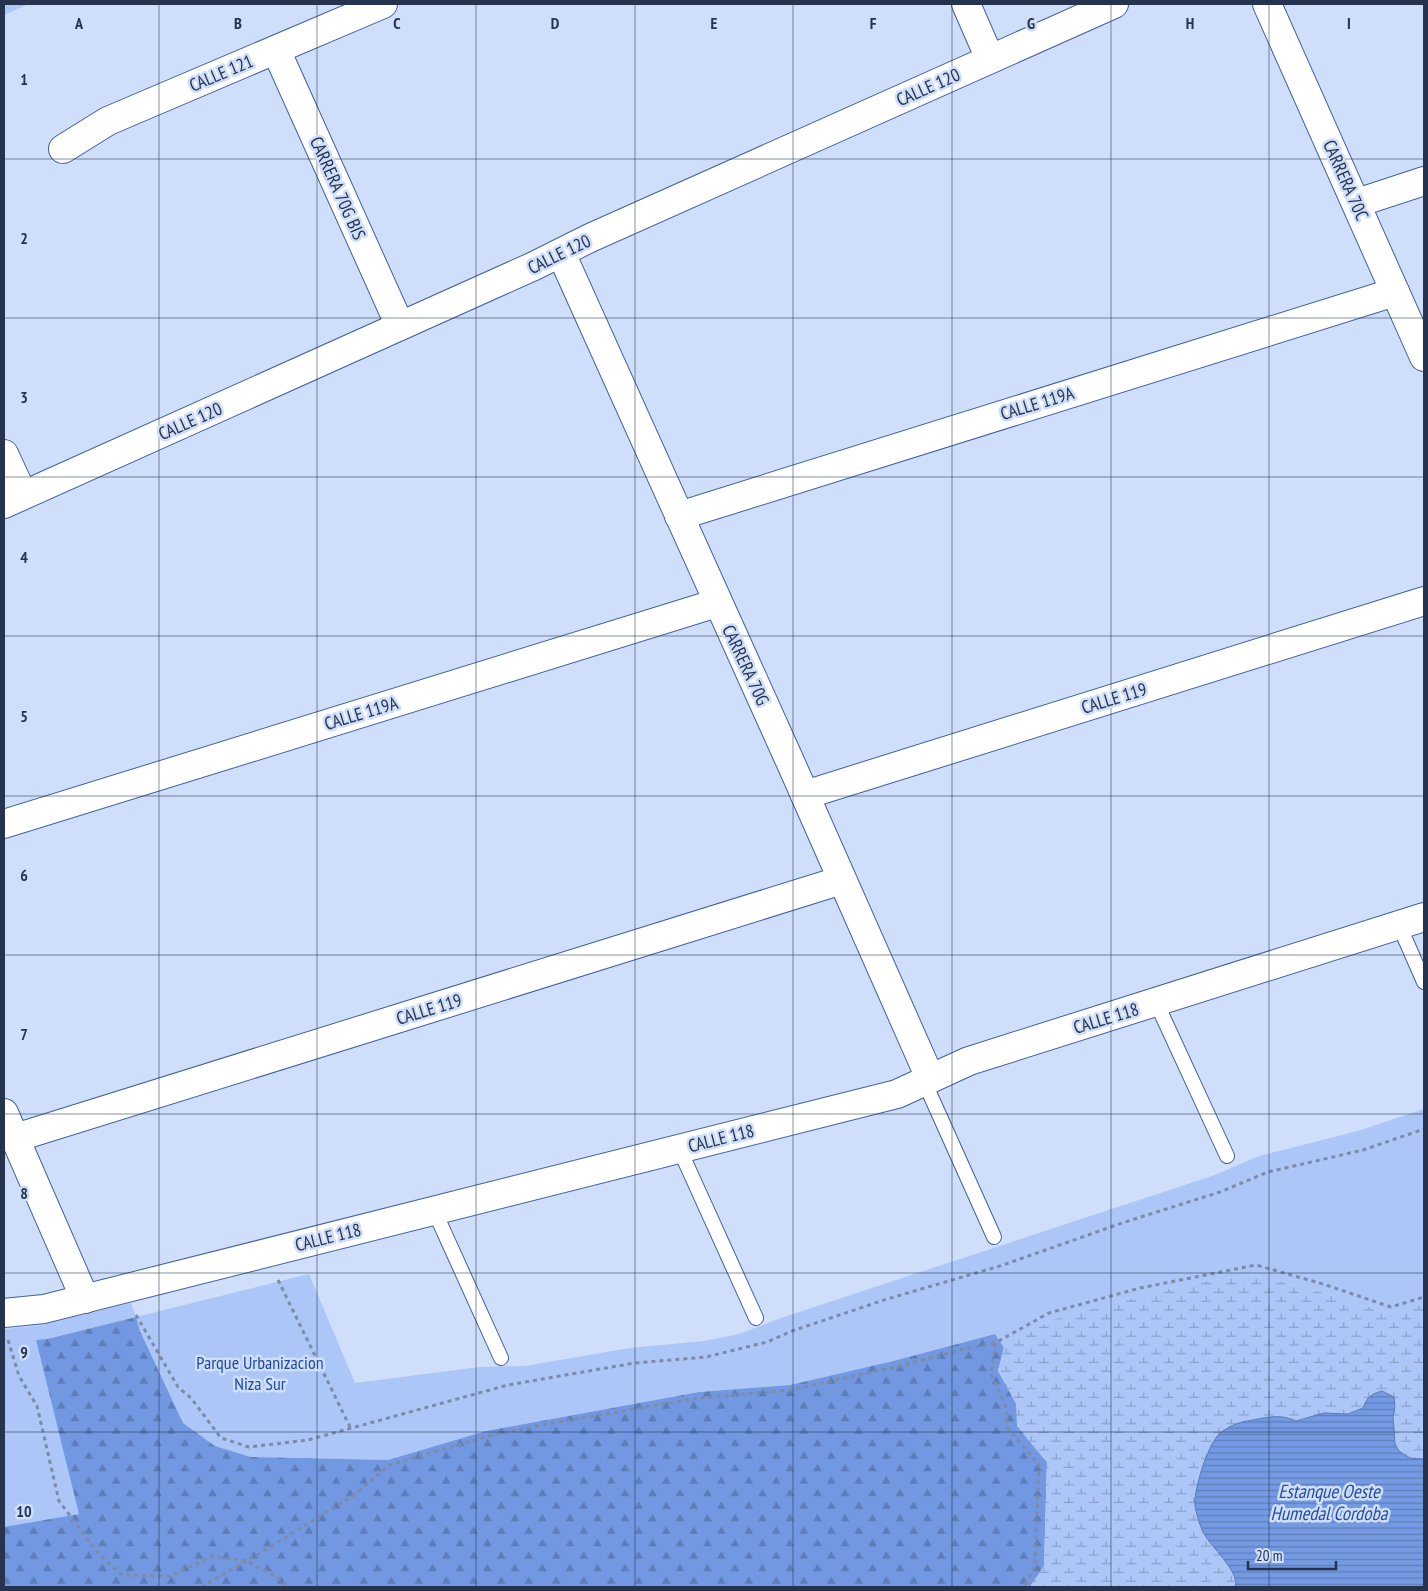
<svg xmlns="http://www.w3.org/2000/svg" width="1428" height="1591" font-family="'PT Sans Narrow',sans-serif">
<style>
.green{fill:#abc6f7}
.forest{fill:url(#forest-firs)}
.wetland{fill:url(#wetland-marsh)}
.water{fill:url(#water-rules);stroke:#5c7bb6}
.lines{fill:none;stroke-linecap:round;stroke-linejoin:round}
.service-casing{stroke:#41619d;stroke-width:16}
.minor-casing{stroke:#41619d;stroke-width:30}
.path{stroke:#7d8ba7;stroke-width:3;stroke-dasharray:4 4;stroke-linecap:butt}
.service{stroke:#fff;stroke-width:14}
.minor{stroke:#fff;stroke-width:28}
.grid{fill:none;stroke:#25334e;stroke-width:1;stroke-opacity:0.55}
.labels{text-anchor:middle;dominant-baseline:central;stroke-width:5;stroke-linejoin:round;paint-order:stroke}
.street-label{font-size:18px;fill:#25334e;stroke:#cfdefa}
.park-label{font-size:18px;fill:#214a9f;stroke:#cfdefa}
.water-label{font-size:19px;font-style:italic;fill:#244ea4;stroke:#cfdefa}
.grid-label{font-size:16px;text-anchor:middle;font-weight:bold;fill:#25334e;stroke:#cfdefa;stroke-width:5;stroke-linejoin:round;paint-order:stroke}
</style>
<defs>
<pattern id="forest-firs" width="22" height="20" patternUnits="userSpaceOnUse" patternTransform="scale(1.25)"><rect width="22" height="20" fill="#7298e1"/><path d="M5 1l3.5 6h-7zM16 11l3.5 6h-7z" fill="#5d7db9"/></pattern>
<pattern id="wetland-marsh" width="20" height="14" patternUnits="userSpaceOnUse" patternTransform="scale(1.25)"><rect width="20" height="14" fill="#abc6f7"/><path d="M1 5h8M5 5V1M11 12h8M15 12V8" fill="none" stroke="#8ba1ca"/></pattern>
<pattern id="water-rules" width="6" height="5" patternUnits="userSpaceOnUse" patternTransform="scale(1.25)"><rect width="6" height="5" fill="#739ae2"/><path d="M0 2.5h6" fill="none" stroke="#5e7eb9"/></pattern>
</defs>
<rect width="100%" height="100%" fill="#cfdefa"/>
<g class="green">
<polygon points="4,4 29,4 4,15"/>
<polygon points="1424,1109 1424,1304 1393,1315 1320,1292 1255,1275 1199,1282 1143,1295 1051,1320 1004,1348 995,1334 893,1361 790,1385 699,1392 486,1431 388,1460 251,1457 215,1446 183,1423 140,1331 136,1317 47,1339 36,1340 80,1514 4,1527 4,1329 43,1325 131,1303 136,1317 309,1274 355,1383 480,1367 525,1366 630,1348 704,1341 739,1334 784,1317 1215,1175 1259,1156 1358,1131"/>
</g>
<polygon class="forest" points="136,1317 140,1331 183,1423 215,1446 251,1457 388,1460 486,1431 699,1392 790,1385 893,1361 995,1334 1004,1348 998,1371 1017,1404 1017,1426 1047,1462 1044,1566 1030,1587 4,1587 4,1527 79,1514 36,1340 47,1339"/>
<path class="wetland" d="M1255 1275 1320 1292 1393 1315 1424 1304V1459L1410 1458 1399 1451 1395 1444 1393 1417 1395 1407 1366 1400 1363 1408 1348 1414 1324 1413 1296 1421 1288 1417 1216 1551C1225 1561 1239 1572 1236 1587H1030L1044 1566 1047 1462 1017 1426 1016 1404 998 1371 1004 1348 1051 1320 1143 1295 1199 1282Z"/>
<path class="water" d="M1382 1391 1394 1397 1395 1407 1393 1417 1395 1444 1399 1451 1410 1458 1424 1459V1587H1235C1241 1572 1209 1546 1202 1530 1199 1522 1194 1508 1195 1500 1196 1484 1208 1444 1220 1433 1228 1427 1238 1422 1248 1421 1264 1418 1280 1413 1296 1421L1324 1413 1348 1414 1363 1408C1367 1397 1371 1394 1382 1391Z"/>
<g class="lines">
<defs>
<g id="service">
<polyline points="1399,925 1424,982"/>
<polyline points="1156,1002 1227,1156"/>
<polyline points="924,1081 994,1237"/>
<polyline points="679,1148 756,1318"/>
<polyline points="434,1210 501,1358"/>
</g>
<g id="minor">
<polyline points="966,4 990,59"/>
<polyline points="1267,4 1424,357"/>
<polyline points="276,50 400,326"/>
<polyline points="63,149 108,121 383,4"/>
<polyline points="1357,203 1424,181"/>
<polyline points="561,253 793,768 930,1078"/>
<polyline points="4,454 23,495"/>
<polyline points="4,504 534,266 590,238 1114,4"/>
<polyline points="679,516 1395,292"/>
<polyline points="805,795 1424,601"/>
<polyline points="4,824 717,603"/>
<polyline points="4,1113 85,1299"/>
<polyline points="15,1138 842,880"/>
<polyline points="4,1313 44,1309 897,1094 969,1061 1424,917"/>
</g>
</defs>
<use href="#service" class="service-casing"/>
<use href="#minor" class="minor-casing"/>
<g class="path">
<polyline points="278,1280 351,1429"/>
<polyline points="136,1315 178,1387 191,1398 221,1438 249,1447 308,1440 508,1385 635,1363 706,1357 767,1342 792,1331 887,1299 1003,1265 1125,1222 1220,1192 1268,1172 1363,1150 1424,1129"/>
<polyline points="8,1340 19,1376 37,1406 59,1501 99,1554 122,1575 171,1576 213,1556 247,1561 278,1578 288,1587"/>
<polyline points="995,1343 991,1374 1007,1409 1007,1427 1039,1465 1035,1566 1024,1587"/>
<polyline points="201,1587 247,1561 356,1494 389,1465 488,1436 547,1424 699,1398 790,1390 895,1367 964,1349 995,1343 1049,1313 1140,1288 1256,1265 1323,1284 1391,1307 1424,1297"/>
</g>
<use href="#service" class="service"/>
<use href="#minor" class="minor"/>
</g>
<path class="grid" d="M159 4V1587M317 4V1587M476 4V1587M635 4V1587M793 4V1587M952 4V1587M1111 4V1587M1269 4V1587M4 159H1424M4 318H1424M4 477H1424M4 636H1424M4 796H1424M4 955H1424M4 1114H1424M4 1273H1424M4 1432H1424"/>
<g class="labels">
<g class="street-label">
<text transform="translate(221 73) rotate(-23)">CALLE 121</text>
<text transform="translate(928 87) rotate(-24)">CALLE 120</text>
<text transform="translate(1346 180) rotate(66)">CARRERA 70C</text>
<text transform="translate(338 188) rotate(66)">CARRERA 70G BIS</text>
<text transform="translate(559 254) rotate(-26)">CALLE 120</text>
<text transform="translate(1037 403) rotate(-17)">CALLE 119A</text>
<text transform="translate(190 421) rotate(-24)">CALLE 120</text>
<text transform="translate(746 665) rotate(65)">CARRERA 70G</text>
<text transform="translate(1114 698) rotate(-17)">CALLE 119</text>
<text transform="translate(361 713) rotate(-17)">CALLE 119A</text>
<text transform="translate(429 1009) rotate(-17)">CALLE 119</text>
<text transform="translate(1106 1018) rotate(-17)">CALLE 118</text>
<text transform="translate(721 1138) rotate(-14)">CALLE 118</text>
<text transform="translate(328 1237) rotate(-14)">CALLE 118</text>
</g>
<g class="park-label">
<text x="260" y="1362">Parque Urbanizacion<tspan x="260" dy="21">Niza Sur</tspan></text>
</g>
<g class="water-label">
<text x="1329" y="1491">Estanque Oeste<tspan x="1329" dy="22">Humedal Cordoba</tspan></text>
</g>
</g>
<g class="grid-label">
<text x="79" y="29">A</text>
<text x="238" y="29">B</text>
<text x="397" y="29">C</text>
<text x="555" y="29">D</text>
<text x="714" y="29">E</text>
<text x="873" y="29">F</text>
<text x="1031" y="29">G</text>
<text x="1190" y="29">H</text>
<text x="1349" y="29">I</text>
<text x="24" y="85">1</text>
<text x="24" y="244">2</text>
<text x="24" y="403">3</text>
<text x="24" y="563">4</text>
<text x="24" y="722">5</text>
<text x="24" y="881">6</text>
<text x="24" y="1040">7</text>
<text x="24" y="1199">8</text>
<text x="24" y="1358">9</text>
<text x="24" y="1517">10</text>
</g>
<rect width="1428" height="1591" fill="none" stroke="#25334e" stroke-width="10"/>
<path d="M1248 1561v8h88v-8" fill="none" stroke="#25334e" stroke-width="2.5"/>
<text x="1256" y="1561" font-size="15" fill="#25334e" stroke="#cfdefa" stroke-width="4" paint-order="stroke">20 m</text>
</svg>
